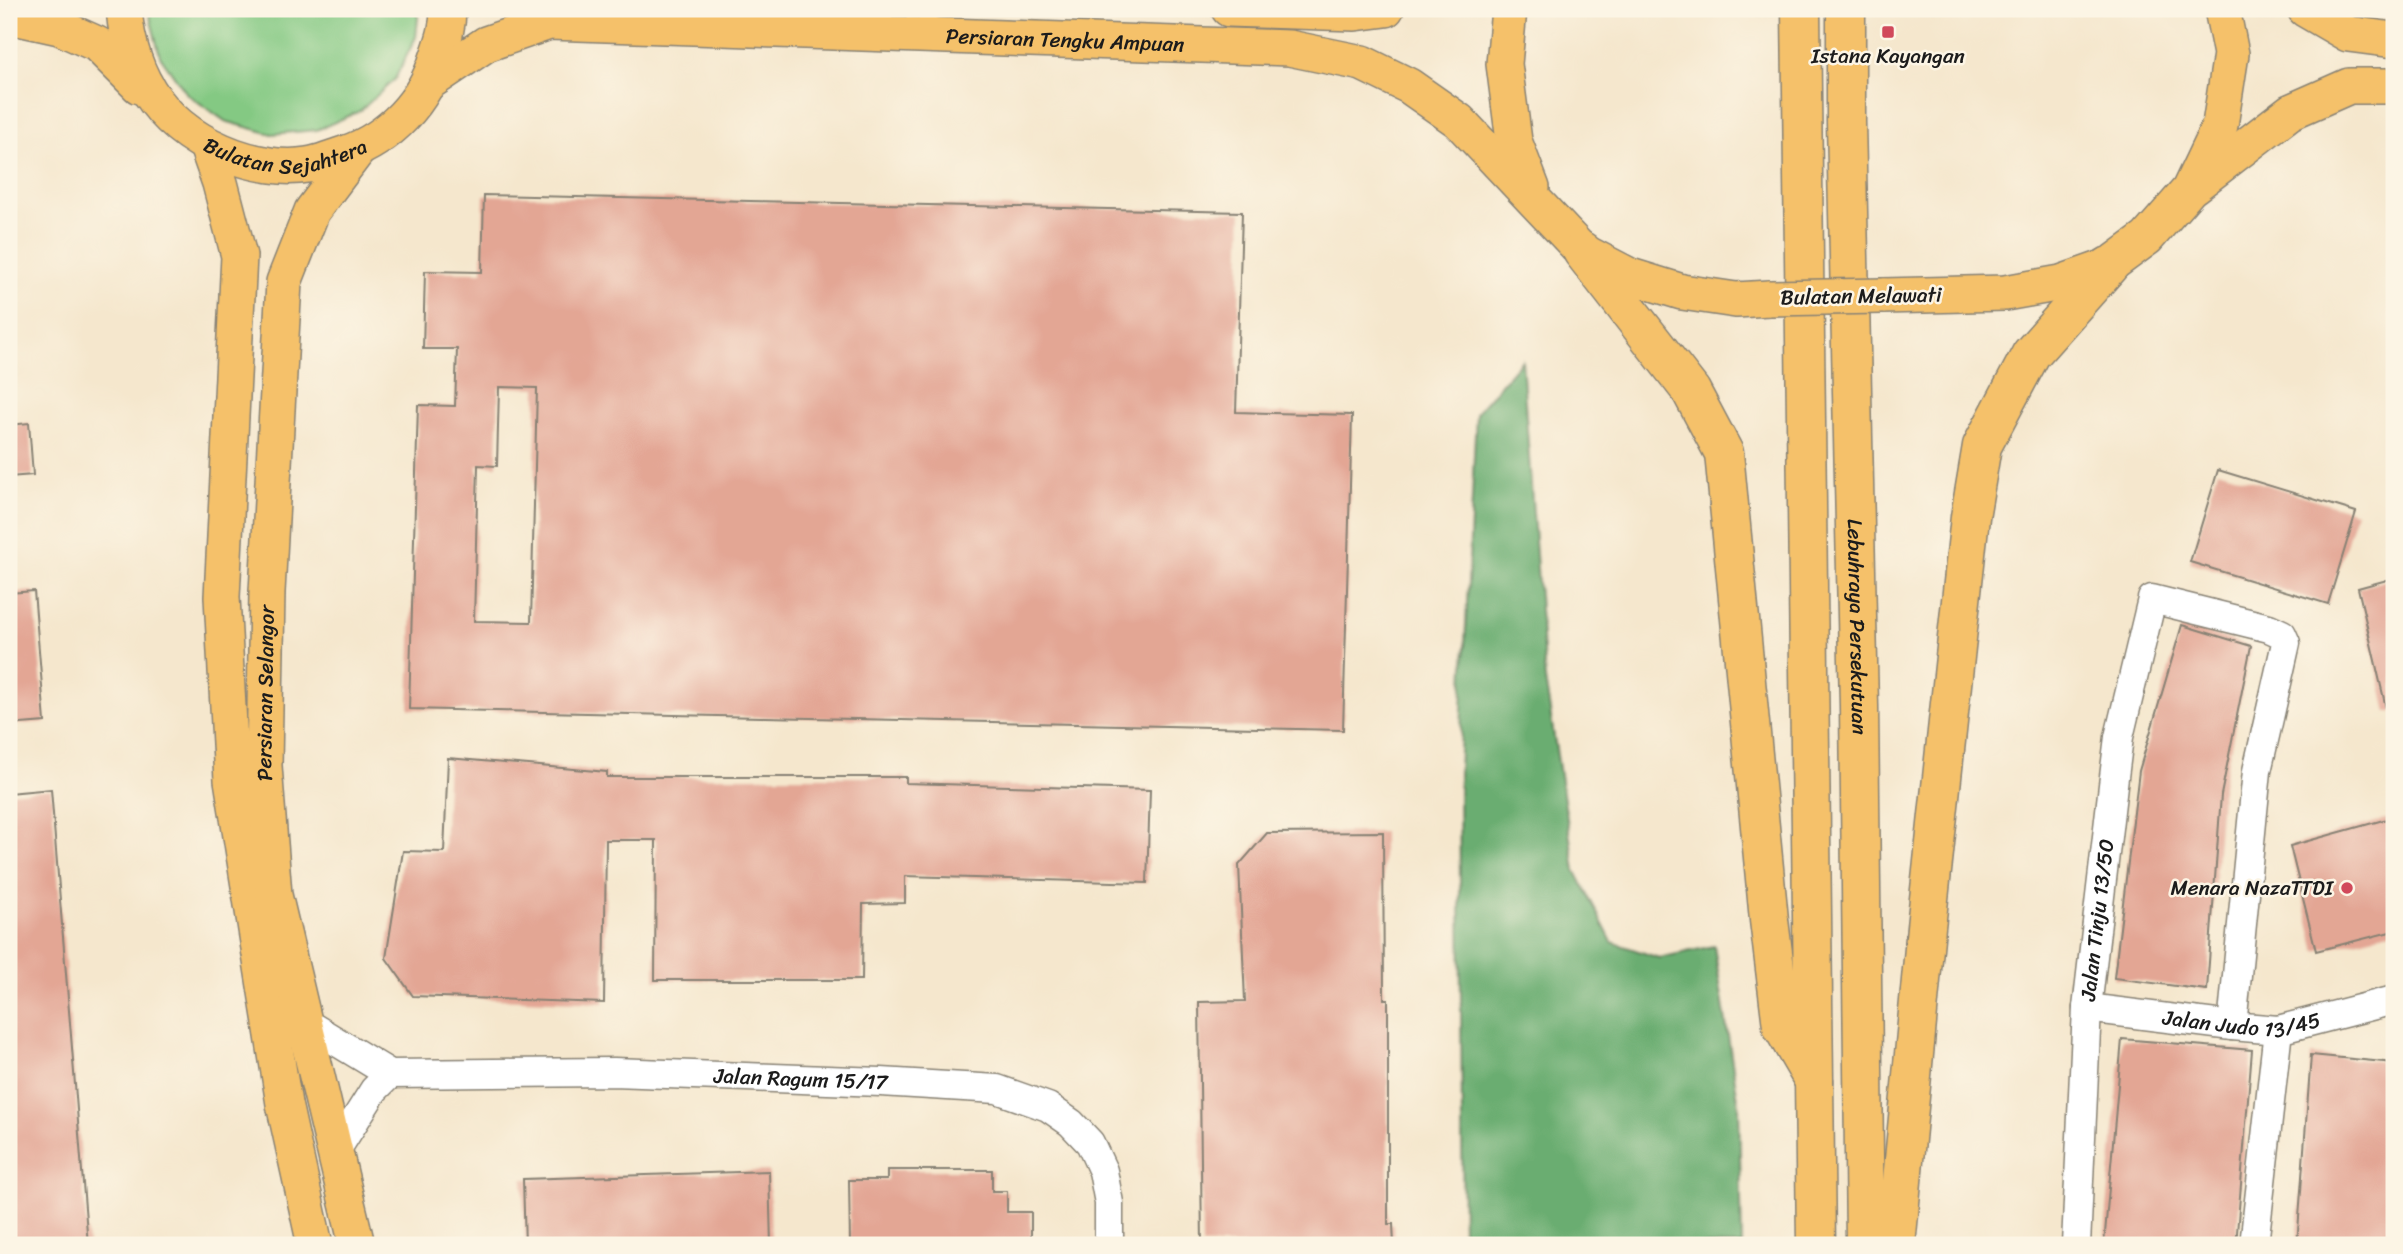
<svg xmlns="http://www.w3.org/2000/svg" width="2403" height="1254" font-family="Sriracha,sans-serif">
	<style>
		.green { fill: #84c983; stroke: #507250; stroke-width: 2 }
		.forest { fill: #6bad71; stroke: #446446; stroke-width: 2 }
		.building { fill: #e3a694; fill-rule: evenodd }
		.lines { fill: none; stroke-linecap: round; stroke-linejoin: round }
		.minor-casing { stroke: #888274; stroke-width: 31 }
		.major-casing { stroke: #888274; stroke-width: 38 }
		.highway-casing { stroke: #888274; stroke-width: 41 }
		.minor { stroke: #fff; stroke-width: 28 }
		.major { stroke: #f5c16b; stroke-width: 35 }
		.highway { stroke: #f5c16b; stroke-width: 38 }
		.major-bridge-casing { stroke: #888274; stroke-width: 38; stroke-linecap: butt }
		.major-bridge { stroke: #f5c16b; stroke-width: 35 }
		.poi-dot { fill: #d1495b; stroke: #fcf5e5; stroke-width: 2.5 }
		.labels { text-anchor: middle; dominant-baseline: central; stroke-width: 5; stroke-linejoin: round; paint-order: stroke }
		.street-label { font-size: 21px; fill: #1c1c1c; stroke: #fcf5e5 }
		.poi-label { font-size: 21px; fill: #1c1c1c; stroke: #fcf5e5 }
	</style>
	<rect width="100%" height="100%" fill="#fcf5e5"/>
	<filter id="ink" filterUnits="userSpaceOnUse"><feTurbulence type="fractalNoise" baseFrequency=".0143" numOctaves="2"/><feDisplacementMap in="SourceGraphic" scale="14" xChannelSelector="R" yChannelSelector="G"/><feConvolveMatrix kernelMatrix="1 2 1 2 8 2 1 2 1" color-interpolation-filters="sRGB"/></filter>
	<filter id="wash" filterUnits="userSpaceOnUse"><feTurbulence type="fractalNoise" baseFrequency=".00686" numOctaves="4" result="noise"/><feDisplacementMap in="SourceGraphic" scale="28" xChannelSelector="R" yChannelSelector="G"/><feGaussianBlur stdDeviation="1.57" result="paint"/><feColorMatrix in="noise" values="0 0 0 0 0 0 0 0 0 0 0 0 0 0 0 0 0 1.4 0 .05"/><feComposite in="paint" operator="in"/></filter>
	<g filter="url(#wash)">
		<rect width="100%" height="100%" fill="#f5e7cd"/>
		<path class="green" d="M 148,9 L 419,9 L 416,37 L 395,79 L 360,111 L 317,130 L 271,134 L 225,121 L 187,94 L 160,56 Z"/>
		<path class="forest" d="M 1522,360 L 1545,679 L 1575,870 L 1612,942 L 1659,958 L 1714,946 L 1739,1106 L 1742,1245 L 1463,1245 L 1459,772 L 1476,413 Z"/>
		<g id="blocks">
			<path class="building" d="M 484,195 L 1242,212 L 1236,412 L 1352,415 L 1343,730 L 409,709 L 418,405 L 455,406 L 457,349 L 423,349 L 425,271 L 482,272 ZM 499,387 L 537,388 L 531,622 L 474,621 L 478,465 L 497,466 Z
				M 29,423 L 33,475 L 9,477 L 9,425 Z
				M 2218,470 L 2356,512 L 2328,604 L 2190,562 Z
				M 2394,578 L 2394,712 L 2387,712 L 2358,588 Z
				M 34,591 L 45,722 L 9,725 L 9,593 Z
				M 2182,625 L 2251,646 L 2221,795 L 2207,990 L 2114,978 L 2139,771 Z
				M 448,758 L 607,772 L 607,777 L 906,777 L 906,783 L 1150,790 L 1147,883 L 905,876 L 905,903 L 863,904 L 862,980 L 655,980 L 656,840 L 606,840 L 604,1003 L 413,996 L 386,958 L 403,851 L 444,852 Z
				M 51,789 L 88,1245 L 9,1245 L 9,793 Z
				M 2394,817 L 2394,931 L 2316,951 L 2290,846 Z
				M 1383,832 L 1384,999 L 1388,999 L 1388,1224 L 1393,1224 L 1394,1245 L 1202,1245 L 1199,1002 L 1245,1001 L 1239,865 L 1267,833 Z
				M 2122,1039 L 2252,1050 L 2236,1245 L 2104,1245 Z
				M 2311,1055 L 2394,1063 L 2394,1245 L 2297,1245 Z
				M 887,1170 L 992,1170 L 992,1191 L 1007,1191 L 1007,1212 L 1031,1212 L 1031,1245 L 850,1245 L 849,1180 L 887,1180 Z
				M 769,1171 L 771,1245 L 525,1245 L 523,1179 Z"/>
		</g>
	</g>
	<g filter="url(#ink)">
		<use href="#blocks" fill-opacity="0" stroke="#888274" stroke-width="2"/>
		<g class="lines">
			<defs>
				<g id="minor">
					<path id="s1" d="M 2087,1008 L 2232,1026 L 2278,1030 L 2394,1000"/>
					<path id="s2" d="M 306,1023 L 390,1074 L 614,1072 L 881,1082 L 997,1089 L 1048,1107 L 1071,1123 L 1090,1143 L 1103,1171 L 1109,1203 L 1109,1245"/>
					<path d="M 335,1152 L 374,1090 L 390,1074"/>
					<path id="s3" d="M 2076,1245 L 2087,1008 L 2113,785 L 2119,737 L 2152,599 L 2269,628 L 2282,634 L 2286,643 L 2257,771 L 2232,1026"/>
					<path d="M 2254,1245 L 2278,1030"/>
				</g>
				<g id="major">
					<path id="s4" d="M 124,9 C 130,82 165,131 234,156 C 256,164 284,169 307,165 C 318,164 328,159 338,156 C 383,143 419,109 435,65 C 442,44 448,31 448,9"/>
					<path d="M 1229,9 L 1355,13 L 1386,9"/>
					<path d="M 1509,9 L 1504,64 L 1514,141 L 1532,188"/>
					<path d="M 2305,9 L 2348,34 L 2394,40"/>
					<path d="M 9,16 L 59,27 L 97,44 L 139,86"/>
					<path id="s5" d="M 428,83 L 486,44 L 549,22 L 1289,48 L 1362,63 L 1409,86 L 1459,121 L 1582,251 L 1630,276 L 1682,292 L 1736,300 L 1769,298"/>
					<path d="M 207,146 L 220,183 L 239,256 L 222,597 L 232,780 L 284,1104 L 315,1245"/>
					<path d="M 2194,186 L 2290,112 L 2349,86 L 2394,86"/>
					<path d="M 1883,296 L 2005,293 L 2061,283 L 2109,266 L 2147,238 L 2189,190 L 2220,125 L 2231,54 L 2222,9"/>
					<path id="s6" d="M 357,1245 L 274,895 L 264,766 L 267,592 L 284,282 L 312,211 L 357,151"/>
				</g>
				<g id="highway">
					<path d="M 1801,9 L 1816,1245"/>
					<path id="s7" d="M 1846,9 L 1846,122 L 1859,706 L 1865,1245"/>
					<path d="M 1582,251 L 1691,391 L 1724,453 L 1769,920 L 1782,1026 L 1814,1081"/>
					<path d="M 1896,1245 L 1926,927 L 1970,517 L 1982,446 L 2031,354 L 2109,266"/>
				</g>
			</defs>
			<use href="#minor" class="minor-casing"/>
			<use href="#major" class="major-casing"/>
			<use href="#highway" class="highway-casing"/>
			<use href="#minor" class="minor"/>
			<use href="#major" class="major"/>
			<use href="#highway" class="highway"/>
			<defs>
				<path id="major-bridge" d="M 1769,298 L 1883,296"/>
			</defs>
			<use href="#major-bridge" class="major-bridge-casing"/>
			<use href="#major-bridge" class="major-bridge"/>
		</g>
	</g>
	<g class="poi-dot">
		<rect x="1881" y="25" width="14" height="14" rx="3.5"/>
		<circle cx="2347" cy="888" r="7"/>
	</g>
	<g class="labels">
		<g class="street-label">
			<text stroke="none"><textPath href="#s5" startOffset="653">Persiaran Tengku Ampuan</textPath></text>
			<text stroke="none"><textPath href="#s4" startOffset="248">Bulatan Sejahtera</textPath></text>
			<text transform="translate(1861 296) rotate(-1)">Bulatan Melawati</text>
			<text stroke="none"><textPath href="#s7" startOffset="618">Lebuhraya Persekutuan</textPath></text>
			<text stroke="none"><textPath href="#s6" startOffset="562">Persiaran Selangor</textPath></text>
			<text stroke="none"><textPath href="#s3" startOffset="326">Jalan Tinju 13/50</textPath></text>
			<text stroke="none"><textPath href="#s1" startOffset="156">Jalan Judo 13/45</textPath></text>
			<text stroke="none"><textPath href="#s2" startOffset="509">Jalan Ragum 15/17</textPath></text>
		</g>
		<g class="poi-label">
			<text x="1888" y="56">Istana Kayangan</text>
			<text x="2333" y="888" text-anchor="end">Menara NazaTTDI</text>
		</g>
	</g>
	<rect width="2403" height="1254" fill="none" stroke="#fcf5e5" stroke-width="35"/>
</svg>
